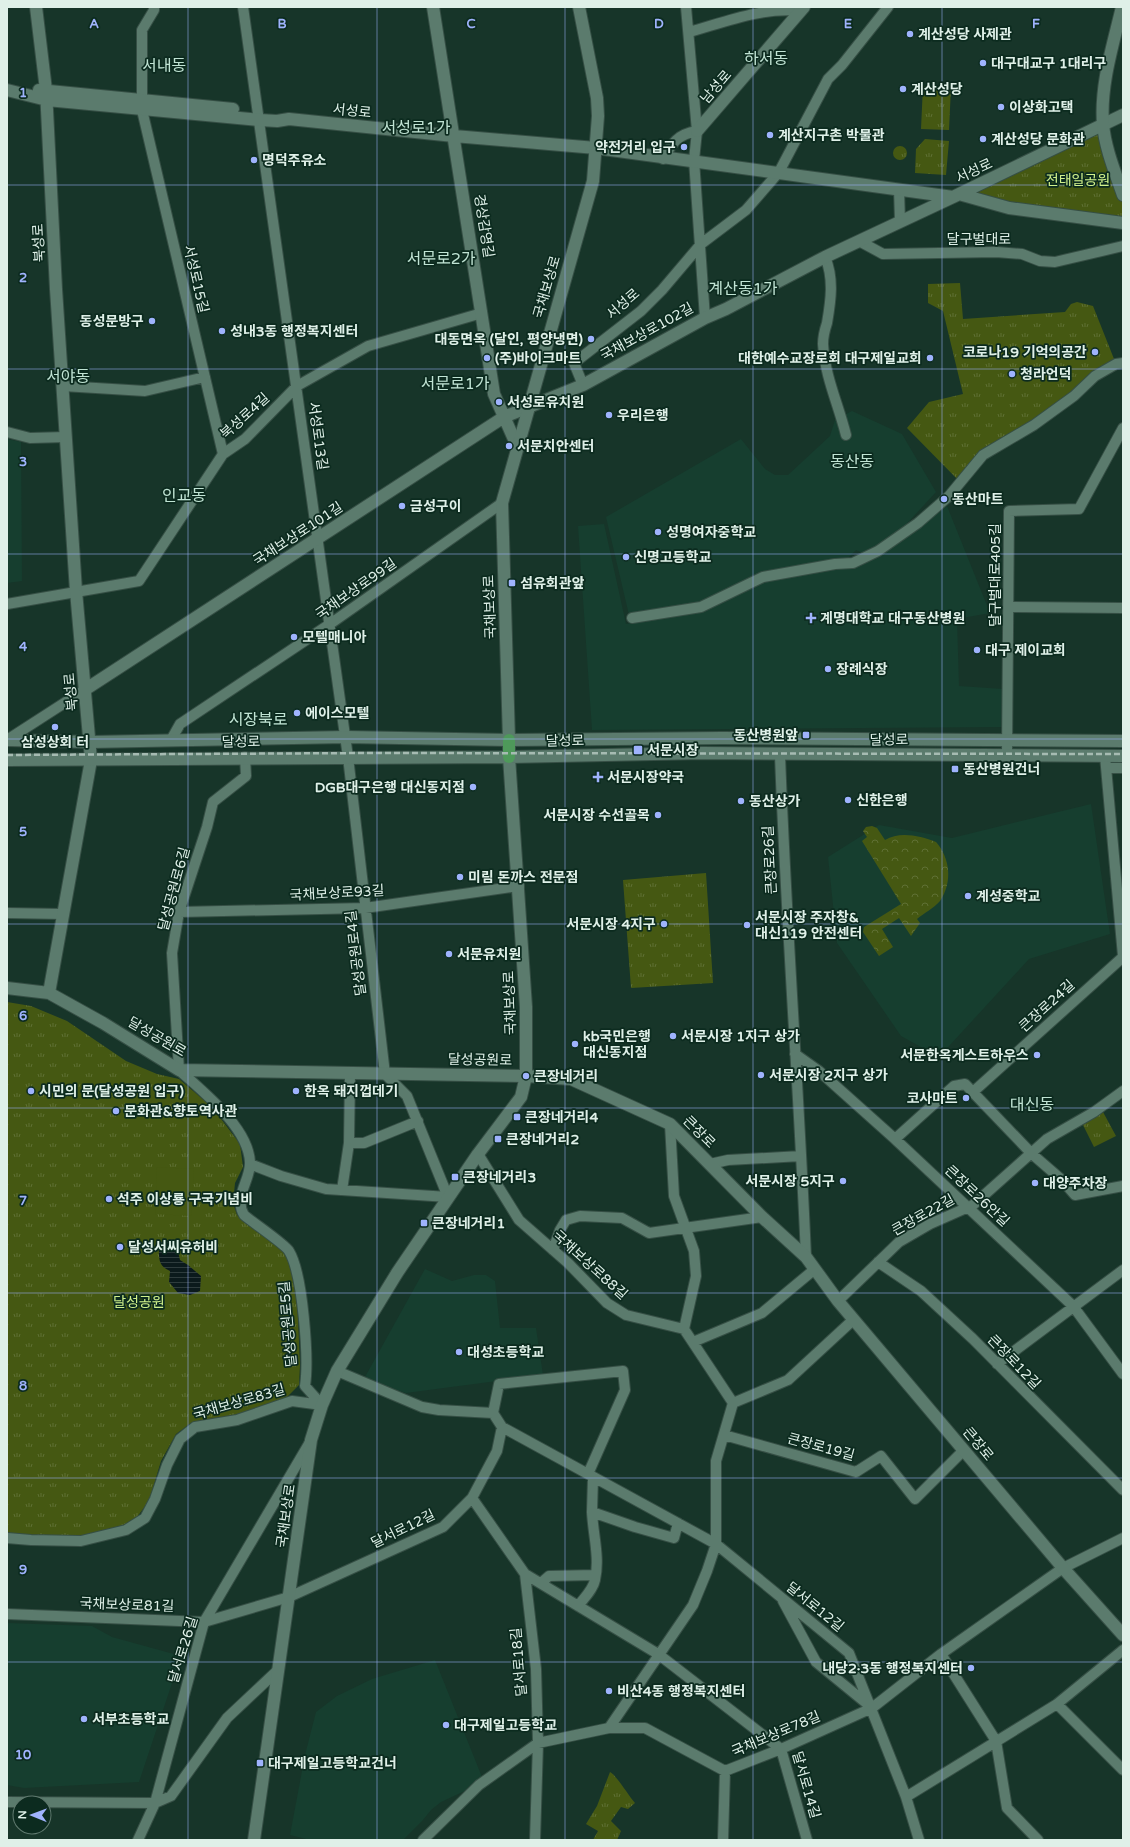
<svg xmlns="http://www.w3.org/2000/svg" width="1130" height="1847" font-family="'Varela Round','Noto Sans KR',sans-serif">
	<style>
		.built { fill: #163e2f }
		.forest { fill: url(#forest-crowns) }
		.park { fill: url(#park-tufts) }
		.pitch { fill: #455812 }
		.water { fill: url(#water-rules) }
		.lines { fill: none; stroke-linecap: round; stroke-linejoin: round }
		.minor-casing { stroke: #364f45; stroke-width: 12 }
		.tertiary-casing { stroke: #364f45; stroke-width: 14 }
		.secondary-casing { stroke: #364f45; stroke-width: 14 }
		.primary-casing { stroke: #364f45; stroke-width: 14 }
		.minor { stroke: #5b7b6d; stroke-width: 10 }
		.tertiary { stroke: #5b7b6d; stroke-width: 12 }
		.secondary { stroke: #5b7b6d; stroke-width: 12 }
		.primary { stroke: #4e995a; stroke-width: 12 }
		.rail { stroke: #a6bbb2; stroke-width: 2.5; stroke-dasharray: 6 3; stroke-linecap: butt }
		.grid { fill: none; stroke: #9fb3fd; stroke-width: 1; stroke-opacity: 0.55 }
		.poi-dot { fill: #9fb3fd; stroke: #0c2b1f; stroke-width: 1.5 }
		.labels { text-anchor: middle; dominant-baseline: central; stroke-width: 3.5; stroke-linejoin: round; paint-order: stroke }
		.poi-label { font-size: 14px; font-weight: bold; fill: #dff0e8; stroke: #0c2b1f; text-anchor: start }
		.street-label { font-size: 14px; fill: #dff0e8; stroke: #0c2b1f }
		.park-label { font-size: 14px; fill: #d1f18b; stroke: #0c2b1f }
		.quarter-label { font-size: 16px; fill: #c1e4d4; stroke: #0c2b1f }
		.grid-label { font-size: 13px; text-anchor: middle; font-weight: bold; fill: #9fb3fd; stroke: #0c2b1f; stroke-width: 3.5; stroke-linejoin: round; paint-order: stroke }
	</style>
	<defs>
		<pattern id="forest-crowns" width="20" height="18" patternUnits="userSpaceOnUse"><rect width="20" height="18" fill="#455812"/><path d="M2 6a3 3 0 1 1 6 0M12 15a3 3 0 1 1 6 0" fill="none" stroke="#5f7034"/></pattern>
		<pattern id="park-tufts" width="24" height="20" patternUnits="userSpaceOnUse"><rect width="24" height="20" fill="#455812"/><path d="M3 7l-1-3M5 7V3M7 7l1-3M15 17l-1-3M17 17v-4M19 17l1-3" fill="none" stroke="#5f7034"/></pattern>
		<pattern id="water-rules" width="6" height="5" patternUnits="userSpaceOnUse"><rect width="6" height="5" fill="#0b1a1c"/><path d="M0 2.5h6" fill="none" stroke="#2e3c3d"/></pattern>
	</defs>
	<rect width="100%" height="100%" fill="#173529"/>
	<path class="built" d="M 852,411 L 902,434 L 936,492 L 900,531 L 867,555 L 856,550 L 846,560 L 765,574 L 700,604 L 629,615 L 606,517 L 741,439 L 765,469 L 775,475 L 788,475 L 830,436 L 835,420 Z
		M 7,439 L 21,442 L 22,581 L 7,583 Z
		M 947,506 L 990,613 L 957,619 L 959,686 L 1003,689 L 1003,727 L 592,730 L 578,526 L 604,524 L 626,624 L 665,616 L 764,580 L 872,559 L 906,538 Z
		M 1091,804 L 1110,934 L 1029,959 L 939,1057 L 901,1036 L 837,943 L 828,857 L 879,825 L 952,838 Z
		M 425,1269 L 452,1281 L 474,1275 L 486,1275 L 495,1281 L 500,1328 L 536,1328 L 543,1375 L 406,1393 L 384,1386 L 365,1377 Z
		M 7,1623 L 92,1626 L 112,1637 L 181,1656 L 139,1782 L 24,1788 L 7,1785 Z
		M 435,1660 L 484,1782 L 441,1802 L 431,1810 L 423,1820 L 403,1840 L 310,1840 L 290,1835 L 305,1755 L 316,1712 L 337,1696 L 372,1679 Z"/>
	<path class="forest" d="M 872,826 L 877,828 L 885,840 C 900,831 920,836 936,842 C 950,858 953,882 940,901 C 934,908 924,913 917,919 L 920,923 L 911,936 L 899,918 L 882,929 L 893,947 L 879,956 L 863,932 L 864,927 L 901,904 L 862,841 L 867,837 L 863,831 L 866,827 Z"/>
	<path class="park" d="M 923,86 L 951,87 L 949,130 L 921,129 Z
		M 1103,126 L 1123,195 L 1123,222 L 959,194 Z
		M 925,139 L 949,141 L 946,175 L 915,173 L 916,149 Z
		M893 153a7 7 0 1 1 14 0a7 7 0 1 1-14 0Z
		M 960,283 L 963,319 L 1065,312 L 1071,304 L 1077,302 L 1093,306 L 1116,364 L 1074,396 L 983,455 L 961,483 L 907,428 L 929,402 L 963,394 L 943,311 L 928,303 L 928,284 Z
		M 706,873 L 713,983 L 631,988 L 623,880 Z
		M 7,1002 L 31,1006 L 67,1021 L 126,1061 L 157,1074 L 179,1079 L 212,1107 L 240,1144 L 243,1167 L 235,1183 L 233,1203 L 237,1215 L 271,1239 L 287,1254 L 297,1296 L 300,1365 L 299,1385 L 285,1399 L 252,1412 L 191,1423 L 176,1434 L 161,1461 L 149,1501 L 137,1517 L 117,1529 L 89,1535 L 43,1538 L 7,1533 Z
		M 1103,1112 L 1116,1136 L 1094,1147 L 1082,1123 Z
		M 610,1772 C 617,1776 628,1795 635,1803 L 628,1809 L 621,1807 L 611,1821 L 621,1831 L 617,1840 L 593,1840 L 598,1831 L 586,1824 L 597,1806 Z"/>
	<path class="pitch" d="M 157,1167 L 194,1169 L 191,1216 L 155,1214 Z"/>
	<path class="water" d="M 165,1239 C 175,1244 178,1249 180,1260 L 188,1265 L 201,1276 L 200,1291 L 190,1295 L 178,1293 L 169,1282 L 170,1271 C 157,1266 159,1256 159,1244 Z"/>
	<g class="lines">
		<defs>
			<path id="minor" d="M 243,7 L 348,757 L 385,1074 L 407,1096 L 448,1197 L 326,1189 L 281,1176 L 250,1164
				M 686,7 L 697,131 L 694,160 L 705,318
				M 689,32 C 725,22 762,7 800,11
				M 142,99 L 142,30 L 154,10 L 154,7
				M 142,110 L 223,454
				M 663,159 C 672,143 678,134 697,131
				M 899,189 L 900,222
				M 859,241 L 883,254 L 996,252 L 1022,254 L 1040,261 L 1055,262 L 1123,246
				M 825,257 C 834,278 831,300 827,323 C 825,329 823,337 823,344 C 825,377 838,403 846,435
				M 583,385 L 574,363 L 641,311 L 662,290 L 701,244 L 746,210 L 779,172 L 828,79 L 842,65 L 888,7
				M 63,386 L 145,391 L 205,377
				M 7,432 L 30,438 L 66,437
				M 7,604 L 139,581 L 223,454 L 245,439 L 297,386 L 368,346 L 482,313
				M 1009,607 L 1123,608
				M 632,618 L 701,607 L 763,577 L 835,564 L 853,563 L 878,551 L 918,523 L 949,496 L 983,455 L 1034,425 L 1074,396 L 1095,376 L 1116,364 L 1123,363
				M 7,740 L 86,689
				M 171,740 L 180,724 L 330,624 L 502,503
				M 1007,754 L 1009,511 L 1079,509 L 1123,428
				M 780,755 C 786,922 799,1090 806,1257
				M 1105,756 L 1123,956
				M 245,757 L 246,776 L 213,802 L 207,827 L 179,912 L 172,953 L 179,1070 C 203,1092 248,1127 250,1162 C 251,1180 233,1197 244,1215 C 252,1222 285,1244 289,1251 C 303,1274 309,1359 305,1386 L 322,1405
				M 1106,768 L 1123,768
				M 179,912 L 365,908 L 519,886
				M 7,913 L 63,914
				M 795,1054 L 819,1071 L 895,1139 L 1073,1306 L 1123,1374
				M 973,1092 L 1123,957
				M 670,1124 L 674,1196 L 694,1251 L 696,1276 L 684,1329
				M 895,1139 L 954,1086 L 965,1084 L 1032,1154 L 1062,1180 L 1075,1195 L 1123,1186
				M 349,1143 L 364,1143 L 418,1121
				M 478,1154 L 519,1220 L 568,1263 L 607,1303 L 626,1315 L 684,1329 L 733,1403 L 716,1461 L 716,1544 L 707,1571 L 693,1605 L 609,1728
				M 710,1164 L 728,1160 L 801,1156
				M 342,1190 L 349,1143 L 350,1073
				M 553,1250 L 560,1230 L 566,1220 L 580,1216 L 622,1218 L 649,1233 L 762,1217
				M 878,1262 L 921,1291 L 973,1339 L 1123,1490
				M 838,1301 L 899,1242 L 930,1224 L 973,1205 L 1047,1139 L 1094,1112 L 1123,1091
				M 693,1342 L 762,1313 L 815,1269
				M 997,1364 L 1123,1270
				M 337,1371 L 422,1407 L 439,1410 L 493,1413
				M 733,1403 L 788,1380 L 853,1320
				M 724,1435 L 856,1472 L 881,1456 L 915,1499 L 964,1450
				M 588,1474 L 625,1390 L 623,1371 L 499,1384 L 493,1413 L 502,1427 L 716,1544 L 849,1653 L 906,1797 L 919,1840
				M 593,1477 L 592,1512 L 635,1527 L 674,1538 L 678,1523
				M 472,1498 L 525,1574 L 536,1669 L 538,1743 L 535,1840
				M 7,1538 L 31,1540 L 81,1541 L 126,1530 L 145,1518 L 155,1499 L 167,1465 L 180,1439 L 195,1427 L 237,1420 L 292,1401 L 322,1405
				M 525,1574 L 658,1654 L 781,1749 L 807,1840
				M 541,1583 L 549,1576 L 595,1575
				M 783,1601 L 816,1662 L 871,1707
				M 578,1606 C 584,1598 593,1590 595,1580 C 600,1558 593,1534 592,1512
				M 7,1614 L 204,1622 L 289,1597 L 443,1527 L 472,1498 L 497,1451 L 502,1427
				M 941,1654 L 996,1741 L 1007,1808 L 1038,1840
				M 1057,1704 L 1123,1770
				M 906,1797 L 1057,1704 L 1123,1650
				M 7,1802 L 155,1803 L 171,1796 L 227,1718 L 278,1670
				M 138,1840 L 155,1803 L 204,1622 L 310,1442
				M 423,1840 L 479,1785 L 538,1743 L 609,1728 L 645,1728 L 725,1771 L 781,1749 L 872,1708 L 941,1654 L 1063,1568 L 1123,1538
				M 723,1840 L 725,1771"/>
			<path id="tertiary" d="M 36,7 L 46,90 L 56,289 L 76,591 L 91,760 L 49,993
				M 433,7 L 494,394 L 517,446
				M 7,90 L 47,100 L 260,120 L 277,121 L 289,119 L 454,136 L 596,148 L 953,197 L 1123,115
				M 39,90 L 233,109
				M 697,131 L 804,7
				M 959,194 L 1009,208 L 1123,223
				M 86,689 L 504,417 L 583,385 L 705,318 L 726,309 L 825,257 L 953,197
				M 7,988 L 49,993 L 103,1023 L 179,1070 L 526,1076 L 571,1079 L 670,1124 L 762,1217 L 806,1257 L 838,1301 L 1063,1568 L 1123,1635"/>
			<path id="secondary" d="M 1122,7 C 1113,45 1100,85 1103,124 C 1105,148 1115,172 1123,195
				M 7,740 L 90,742 L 346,737 L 509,740 L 722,738 L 1123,741
				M 509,740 L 502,503 L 593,181 L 598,116 L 597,98 L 579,7
				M 7,760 L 509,757 L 703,753 L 1123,756
				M 254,1840 L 311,1440 L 322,1405 L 337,1371 L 397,1273 L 478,1154 L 521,1097 L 526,1076 L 526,1007 L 509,757"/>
			<path id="primary" d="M 509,740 L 509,757"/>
		</defs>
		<use href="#minor" class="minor-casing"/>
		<use href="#tertiary" class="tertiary-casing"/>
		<use href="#secondary" class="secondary-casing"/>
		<use href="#primary" class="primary-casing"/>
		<use href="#minor" class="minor"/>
		<use href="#tertiary" class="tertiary"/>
		<use href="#secondary" class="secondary"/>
		<use href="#primary" class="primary"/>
		<path class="rail" d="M 7,755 L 370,753 L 1123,754"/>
	</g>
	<path class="grid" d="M 188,7 L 188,1840M 377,7 L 377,1840M 565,7 L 565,1840M 753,7 L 753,1840M 942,7 L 942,1840M 7,185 L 1123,185M 7,369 L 1123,369M 7,554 L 1123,554M 7,739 L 1123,739M 7,924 L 1123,924M 7,1108 L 1123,1108M 7,1293 L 1123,1293M 7,1478 L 1123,1478M 7,1662 L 1123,1662"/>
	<g class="poi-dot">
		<circle cx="910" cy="34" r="4"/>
		<circle cx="983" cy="63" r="4"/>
		<circle cx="903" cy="89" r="4"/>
		<circle cx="1001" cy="107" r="4"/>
		<circle cx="770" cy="135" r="4"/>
		<circle cx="983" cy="139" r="4"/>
		<circle cx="684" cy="147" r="4"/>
		<circle cx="254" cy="160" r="4"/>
		<circle cx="152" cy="321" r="4"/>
		<circle cx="222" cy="331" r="4"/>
		<circle cx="591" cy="339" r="4"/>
		<circle cx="1095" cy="352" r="4"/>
		<circle cx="487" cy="358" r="4"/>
		<circle cx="930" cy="358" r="4"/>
		<circle cx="1012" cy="374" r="4"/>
		<circle cx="499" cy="402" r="4"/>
		<circle cx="609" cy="415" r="4"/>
		<circle cx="509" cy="446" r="4"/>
		<circle cx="944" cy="499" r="4"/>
		<circle cx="402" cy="506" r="4"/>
		<circle cx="658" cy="532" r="4"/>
		<circle cx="626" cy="557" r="4"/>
		<rect x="508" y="579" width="8" height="8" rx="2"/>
		<path d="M809 612h4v4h4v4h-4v4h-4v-4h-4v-4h4z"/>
		<circle cx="294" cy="637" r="4"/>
		<circle cx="977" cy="650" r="4"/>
		<circle cx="828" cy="669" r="4"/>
		<circle cx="297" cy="713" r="4"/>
		<circle cx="55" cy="727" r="4"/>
		<rect x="802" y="731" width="8" height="8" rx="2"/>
		<rect x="633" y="745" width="10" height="10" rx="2"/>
		<rect x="951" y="765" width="8" height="8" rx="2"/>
		<path d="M596 771h4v4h4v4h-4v4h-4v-4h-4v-4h4z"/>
		<circle cx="473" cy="787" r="4"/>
		<circle cx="848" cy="800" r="4"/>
		<circle cx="741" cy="801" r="4"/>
		<circle cx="658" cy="815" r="4"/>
		<circle cx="460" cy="877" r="4"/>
		<circle cx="968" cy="896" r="4"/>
		<circle cx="664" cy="924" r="4"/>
		<circle cx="747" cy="925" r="4"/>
		<circle cx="449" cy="954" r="4"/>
		<circle cx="673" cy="1036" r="4"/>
		<circle cx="575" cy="1044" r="4"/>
		<circle cx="1037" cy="1055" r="4"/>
		<circle cx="761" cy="1075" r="4"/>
		<circle cx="526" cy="1076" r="4"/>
		<circle cx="31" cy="1091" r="4"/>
		<circle cx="296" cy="1091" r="4"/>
		<circle cx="966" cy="1098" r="4"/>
		<circle cx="116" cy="1111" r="4"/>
		<rect x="513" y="1113" width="8" height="8" rx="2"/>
		<rect x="494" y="1135" width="8" height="8" rx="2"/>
		<rect x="451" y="1173" width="8" height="8" rx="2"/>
		<circle cx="843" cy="1181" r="4"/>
		<circle cx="1035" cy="1183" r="4"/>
		<circle cx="109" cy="1199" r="4"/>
		<rect x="420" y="1219" width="8" height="8" rx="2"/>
		<circle cx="120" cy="1247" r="4"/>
		<circle cx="459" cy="1352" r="4"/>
		<circle cx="971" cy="1668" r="4"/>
		<circle cx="609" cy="1691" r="4"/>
		<circle cx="84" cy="1719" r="4"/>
		<circle cx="446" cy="1725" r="4"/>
		<rect x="256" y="1759" width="8" height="8" rx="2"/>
	</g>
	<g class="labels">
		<g class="poi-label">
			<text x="918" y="34">계산성당 사제관</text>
			<text x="991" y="63">대구대교구 1대리구</text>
			<text x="911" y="89">계산성당</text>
			<text x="1009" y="107">이상화고택</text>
			<text x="778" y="135">계산지구촌 박물관</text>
			<text x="991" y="139">계산성당 문화관</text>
			<text x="676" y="147" text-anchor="end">약전거리 입구</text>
			<text x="262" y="160">명덕주유소</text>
			<text x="144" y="321" text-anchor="end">동성문방구</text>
			<text x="230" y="331">성내3동 행정복지센터</text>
			<text x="583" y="339" text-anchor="end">대동면옥 (달인, 평양냉면)</text>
			<text x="1087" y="352" text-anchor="end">코로나19 기억의공간</text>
			<text x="495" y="358">(주)바이크마트</text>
			<text x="922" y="358" text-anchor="end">대한예수교장로회 대구제일교회</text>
			<text x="1020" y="374">청라언덕</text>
			<text x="507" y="402">서성로유치원</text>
			<text x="617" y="415">우리은행</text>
			<text x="517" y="446">서문치안센터</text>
			<text x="952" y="499">동산마트</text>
			<text x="410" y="506">금성구이</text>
			<text x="666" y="532">성명여자중학교</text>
			<text x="634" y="557">신명고등학교</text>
			<text x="520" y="583">섬유회관앞</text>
			<text x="820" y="618">계명대학교 대구동산병원</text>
			<text x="302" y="637">모텔매니아</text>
			<text x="985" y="650">대구 제이교회</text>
			<text x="836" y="669">장례식장</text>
			<text x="305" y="713">에이스모텔</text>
			<text x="798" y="735" text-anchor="end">동산병원앞</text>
			<text x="55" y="742" text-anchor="middle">삼성상회 터</text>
			<text x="647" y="750">서문시장</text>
			<text x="963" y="769">동산병원건너</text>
			<text x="607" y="777">서문시장약국</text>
			<text x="465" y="787" text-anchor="end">DGB대구은행 대신동지점</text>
			<text x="856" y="800">신한은행</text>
			<text x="749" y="801">동산상가</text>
			<text x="650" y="815" text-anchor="end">서문시장 수선골목</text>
			<text x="468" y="877">미림 돈까스 전문점</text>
			<text x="976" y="896">계성중학교</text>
			<text x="755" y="917">서문시장 주자창&amp;<tspan x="755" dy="16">대신119 안전센터</tspan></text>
			<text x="656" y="924" text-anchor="end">서문시장 4지구</text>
			<text x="457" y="954">서문유치원</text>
			<text x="583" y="1036">kb국민은행<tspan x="583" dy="16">대신동지점</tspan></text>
			<text x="681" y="1036">서문시장 1지구 상가</text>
			<text x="1029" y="1055" text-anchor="end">서문한옥게스트하우스</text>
			<text x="769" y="1075">서문시장 2지구 상가</text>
			<text x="534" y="1076">큰장네거리</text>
			<text x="39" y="1091">시민의 문(달성공원 입구)</text>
			<text x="304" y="1091">한옥 돼지껍데기</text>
			<text x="958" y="1098" text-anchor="end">코사마트</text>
			<text x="124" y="1111">문화관&amp;향토역사관</text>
			<text x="525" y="1117">큰장네거리4</text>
			<text x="506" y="1139">큰장네거리2</text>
			<text x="463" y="1177">큰장네거리3</text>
			<text x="835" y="1181" text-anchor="end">서문시장 5지구</text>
			<text x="1043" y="1183">대양주차장</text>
			<text x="117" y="1199">석주 이상룡 구국기념비</text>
			<text x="432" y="1223">큰장네거리1</text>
			<text x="128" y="1247">달성서씨유허비</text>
			<text x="467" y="1352">대성초등학교</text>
			<text x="963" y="1668" text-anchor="end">내당2·3동 행정복지센터</text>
			<text x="617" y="1691">비산4동 행정복지센터</text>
			<text x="92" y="1719">서부초등학교</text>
			<text x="454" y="1725">대구제일고등학교</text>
			<text x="268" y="1763">대구제일고등학교건너</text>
		</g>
		<g class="street-label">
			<text transform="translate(716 87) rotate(-49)">남성로</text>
			<text transform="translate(352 111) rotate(6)">서성로</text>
			<text transform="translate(974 171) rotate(-25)">서성로</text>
			<text transform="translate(484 226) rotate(81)">경상감영길</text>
			<text x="979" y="239">달구벌대로</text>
			<text transform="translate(39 243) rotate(-93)">북성로</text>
			<text transform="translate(196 279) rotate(77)">서성로15길</text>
			<text transform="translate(547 287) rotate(-74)">국채보상로</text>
			<text transform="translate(623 304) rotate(-41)">서성로</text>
			<text transform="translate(647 332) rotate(-29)">국채보상로102길</text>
			<text transform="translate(245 416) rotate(-42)">북성로4길</text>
			<text transform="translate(318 436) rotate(82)">서성로13길</text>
			<text transform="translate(298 534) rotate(-33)">국채보상로101길</text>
			<text transform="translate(995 575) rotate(-90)">달구벌대로405길</text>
			<text transform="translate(356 589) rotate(-35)">국채보상로99길</text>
			<text transform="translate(490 607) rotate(-92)">국채보상로</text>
			<text transform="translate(71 692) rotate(-95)">북성로</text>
			<text transform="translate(889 740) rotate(-1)">달성로</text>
			<text transform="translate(565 741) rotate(-1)">달성로</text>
			<text transform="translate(241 742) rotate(-1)">달성로</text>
			<text transform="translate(770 860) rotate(-93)">큰장로26길</text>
			<text transform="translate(174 889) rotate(-75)">달성공원로6길</text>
			<text transform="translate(337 893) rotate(-3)">국채보상로93길</text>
			<text transform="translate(356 953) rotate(-97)">달성공원로4길</text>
			<text transform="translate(510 1003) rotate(-92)">국채보상로</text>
			<text transform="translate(1047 1006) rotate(-42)">큰장로24길</text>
			<text transform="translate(157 1037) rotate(30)">달성공원로</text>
			<text transform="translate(480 1060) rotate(1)">달성공원로</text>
			<text transform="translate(699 1132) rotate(45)">큰장로</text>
			<text transform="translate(977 1196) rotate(43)">큰장로26안길</text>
			<text transform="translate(923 1215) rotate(-29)">큰장로22길</text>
			<text transform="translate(590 1265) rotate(42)">국채보상로88길</text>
			<text transform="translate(288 1324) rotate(-95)">달성공원로5길</text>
			<text transform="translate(1014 1362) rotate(46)">큰장로12길</text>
			<text transform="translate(239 1402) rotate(-16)">국채보상로83길</text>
			<text transform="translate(978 1444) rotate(50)">큰장로</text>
			<text transform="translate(821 1447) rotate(15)">큰장로19길</text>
			<text transform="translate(286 1516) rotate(-82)">국채보상로</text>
			<text transform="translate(403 1529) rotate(-26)">달서로12길</text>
			<text transform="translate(127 1605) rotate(2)">국채보상로81길</text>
			<text transform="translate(815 1607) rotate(39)">달서로12길</text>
			<text transform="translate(183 1650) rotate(-73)">달서로26길</text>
			<text transform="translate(519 1662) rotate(-95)">달서로18길</text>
			<text transform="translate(776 1734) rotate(-23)">국채보상로78길</text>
			<text transform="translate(806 1785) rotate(74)">달서로14길</text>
		</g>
		<g class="park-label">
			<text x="1078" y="180">전태일공원</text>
			<text x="139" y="1302">달성공원</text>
		</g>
		<g class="quarter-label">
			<text x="766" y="59">하서동</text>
			<text x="164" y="66">서내동</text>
			<text x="416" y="128">서성로1가</text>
			<text x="441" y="259">서문로2가</text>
			<text x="743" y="289">계산동1가</text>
			<text x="68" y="377">서야동</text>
			<text x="455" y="384">서문로1가</text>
			<text x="852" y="462">동산동</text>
			<text x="184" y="496">인교동</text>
			<text x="258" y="720">시장북로</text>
			<text x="1032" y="1105">대신동</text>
		</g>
	</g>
	<g class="grid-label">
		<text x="94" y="28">A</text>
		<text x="282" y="28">B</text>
		<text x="471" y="28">C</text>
		<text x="659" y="28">D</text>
		<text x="848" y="28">E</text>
		<text x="1036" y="28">F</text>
		<text x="23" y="97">1</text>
		<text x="23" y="282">2</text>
		<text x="23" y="466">3</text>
		<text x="23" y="651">4</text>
		<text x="23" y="836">5</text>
		<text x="23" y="1020">6</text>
		<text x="23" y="1205">7</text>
		<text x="23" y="1390">8</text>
		<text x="23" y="1574">9</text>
		<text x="23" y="1759">10</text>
	</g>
	<rect width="1130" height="1847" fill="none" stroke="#dff0e8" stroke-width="16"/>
	<g transform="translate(32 1815) rotate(271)"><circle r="19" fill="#0c2b1f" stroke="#607a6f"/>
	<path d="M0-3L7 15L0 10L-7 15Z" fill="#9fb3fd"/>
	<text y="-6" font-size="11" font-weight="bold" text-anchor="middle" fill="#dff0e8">N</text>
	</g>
</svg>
